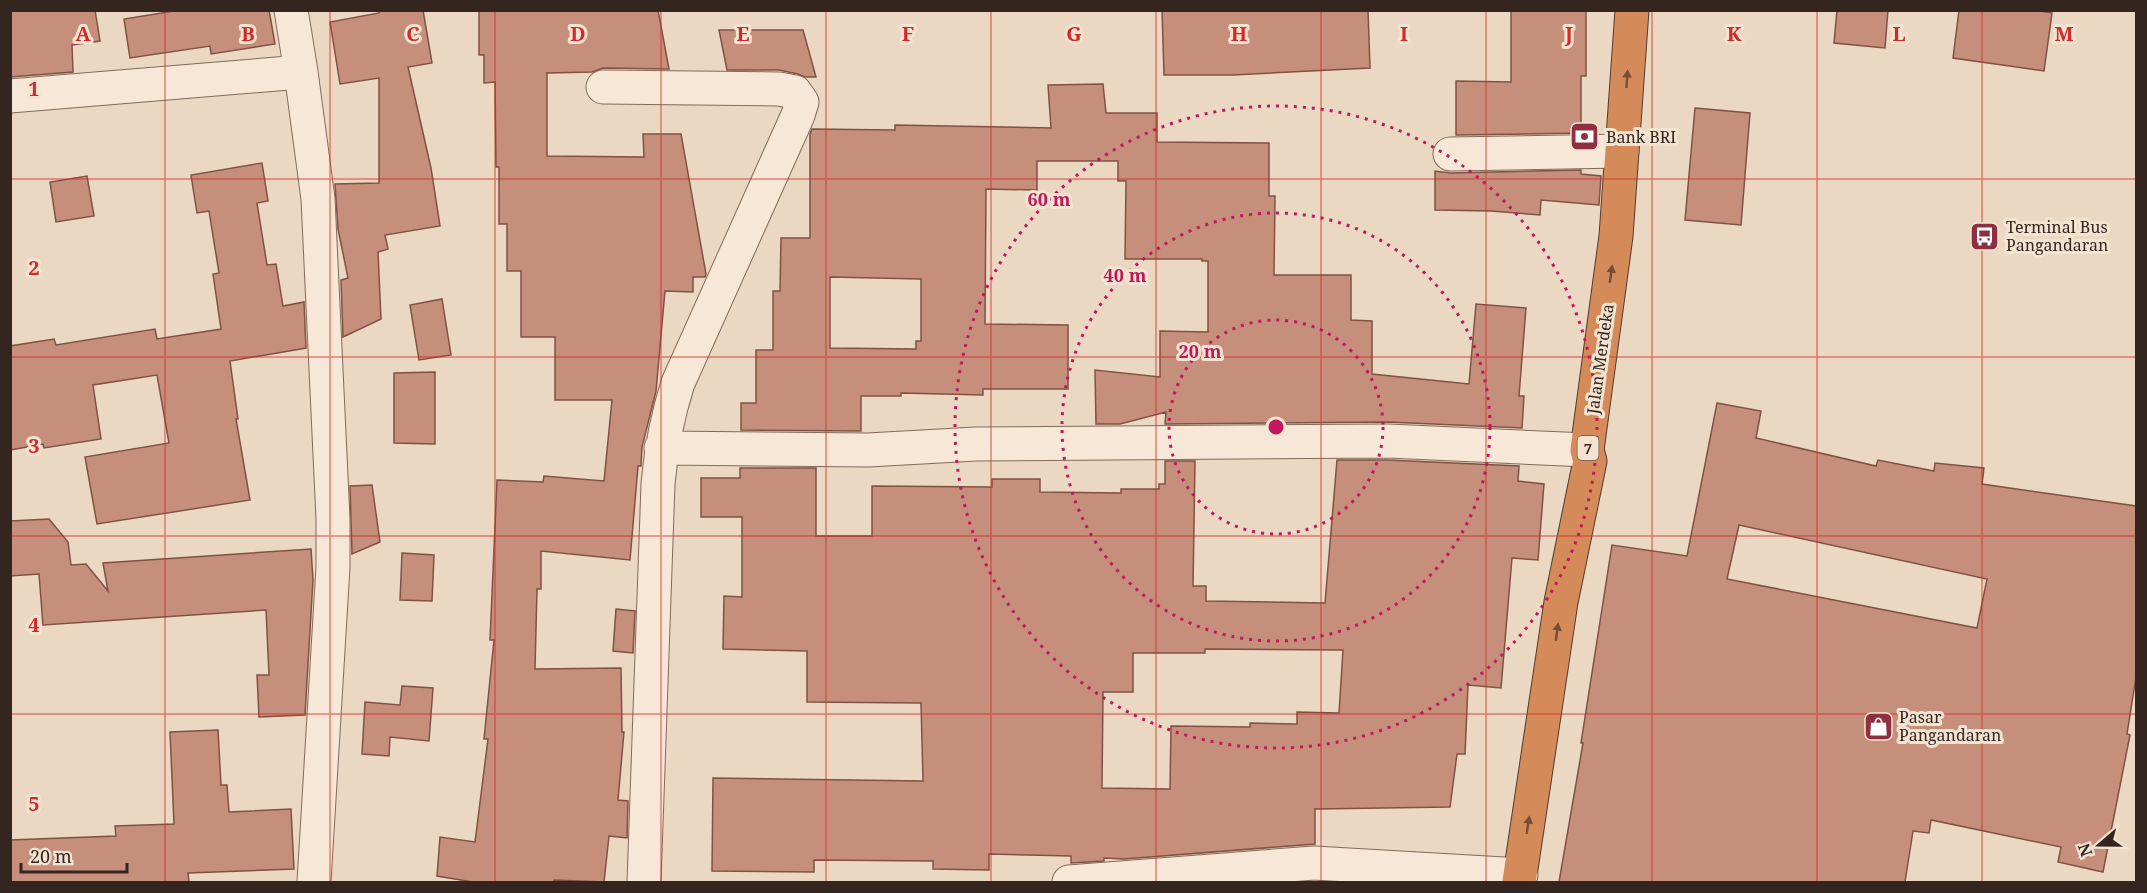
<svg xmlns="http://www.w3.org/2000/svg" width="2147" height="893" font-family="'Noto Serif',serif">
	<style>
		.building { fill: #c68f7c; stroke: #815243; stroke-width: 1.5; fill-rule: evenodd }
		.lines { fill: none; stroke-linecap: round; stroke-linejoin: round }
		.street-casing { stroke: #836a5b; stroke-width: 35 }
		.highway-casing { stroke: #513a2f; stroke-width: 35 }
		.street { stroke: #f6e7d6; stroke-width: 33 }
		.highway { stroke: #d48b59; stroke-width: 33 }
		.oneway { fill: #744e36 }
		.grid { fill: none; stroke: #d62828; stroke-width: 1.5; stroke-opacity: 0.55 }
		.ring { fill: none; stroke: #c2185b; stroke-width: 3; stroke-dasharray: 3 6 }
		.labels { text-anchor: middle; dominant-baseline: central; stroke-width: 6; stroke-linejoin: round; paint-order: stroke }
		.shield { fill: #f3e4d2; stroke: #6d5e54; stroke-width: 1.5 }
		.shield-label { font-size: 15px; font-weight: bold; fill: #34251e }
		.poi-label { font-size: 16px; fill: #34251e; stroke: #f3e4d2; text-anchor: start }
		.street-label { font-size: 16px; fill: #34251e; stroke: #f3e4d2 }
		.grid-label { font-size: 20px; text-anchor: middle; font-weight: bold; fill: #d62828; stroke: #f3e4d2; stroke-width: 6; stroke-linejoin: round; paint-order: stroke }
		.centre { fill: #c2185b; stroke: #f3e4d2; stroke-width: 3 }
		.ring-label { font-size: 18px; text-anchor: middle; font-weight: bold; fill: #c2185b; stroke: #f3e4d2; stroke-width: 6; stroke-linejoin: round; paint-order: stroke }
	</style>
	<rect width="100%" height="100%" fill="#ead8c3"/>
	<path class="building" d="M 10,10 L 95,10 L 100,41 L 72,45 L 73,72 L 10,77 Z
		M 180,10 L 269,10 L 275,44 L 211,54 L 210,46 L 130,58 L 124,19 Z
		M 379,10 L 423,10 L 432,63 L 408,67 L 431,168 L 440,226 L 385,235 L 388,249 L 378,252 L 381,319 L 343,337 L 341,280 L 348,278 L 338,229 L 335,184 L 379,183 L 379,78 L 340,84 L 330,22 L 379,13 Z
		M 479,10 L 658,10 L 669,69 L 603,68 L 592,72 L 547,73 L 547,156 L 644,157 L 643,134 L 681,134 L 706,274 L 705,277 L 693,277 L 693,292 L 665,291 L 656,391 L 642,447 L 641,466 L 638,466 L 630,560 L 541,551 L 541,589 L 537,589 L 535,669 L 621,668 L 622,732 L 624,732 L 618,800 L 628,801 L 627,838 L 609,836 L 604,882 L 554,880 L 553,882 L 473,882 L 437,876 L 440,837 L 475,842 L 488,739 L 484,739 L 494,640 L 490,640 L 497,480 L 543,482 L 544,476 L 604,481 L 612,400 L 555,400 L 555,337 L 521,337 L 521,271 L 507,271 L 507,224 L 499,224 L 499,167 L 496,167 L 495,82 L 484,83 L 484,55 L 479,55 Z
		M 1162,10 L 1368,10 L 1370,68 L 1233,75 L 1164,75 Z
		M 1511,10 L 1586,10 L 1586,76 L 1581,76 L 1581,133 L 1456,135 L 1456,81 L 1511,82 Z
		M 1837,10 L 1888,10 L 1885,48 L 1834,43 Z
		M 1959,10 L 2034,10 L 2052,13 L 2044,71 L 1953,58 Z
		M 719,30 L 803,30 L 816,77 L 805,77 L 798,74 L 779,70 L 727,70 Z
		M 1103,84 L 1106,113 L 1157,113 L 1157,142 L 1269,143 L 1269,196 L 1275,196 L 1274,275 L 1351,275 L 1351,320 L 1372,321 L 1372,374 L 1469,384 L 1476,304 L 1526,308 L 1519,396 L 1524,396 L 1522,428 L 1388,422 L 1165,424 L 1166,412 L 1120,424 L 1096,424 L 1095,370 L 1160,377 L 1160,331 L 1208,332 L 1208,261 L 1202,261 L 1202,259 L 1125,259 L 1126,181 L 1118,181 L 1118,161 L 1037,161 L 1037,190 L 986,189 L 985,324 L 1068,325 L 1068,389 L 983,389 L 983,395 L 901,393 L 901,396 L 861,396 L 861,431 L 741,430 L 741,403 L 756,403 L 756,350 L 773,350 L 773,291 L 780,291 L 781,238 L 810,238 L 810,134 L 812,129 L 895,130 L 895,125 L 1051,128 L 1048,85 ZM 830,277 L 921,279 L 921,341 L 916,341 L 916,349 L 830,348 Z
		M 1695,108 L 1750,113 L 1741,225 L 1685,220 Z
		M 262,163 L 268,201 L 257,203 L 267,265 L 276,264 L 283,306 L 304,302 L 306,348 L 230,361 L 238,419 L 236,419 L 250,500 L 97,524 L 85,457 L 169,443 L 157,375 L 93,385 L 101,439 L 44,448 L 43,444 L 10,450 L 10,346 L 54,339 L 56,345 L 155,329 L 157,339 L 221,329 L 213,274 L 219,273 L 209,211 L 197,213 L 191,175 Z
		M 1581,170 L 1581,174 L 1601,176 L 1599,205 L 1541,200 L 1540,215 L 1491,211 L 1435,210 L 1435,171 L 1450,173 Z
		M 87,176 L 94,216 L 56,222 L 50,182 Z
		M 442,299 L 451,355 L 419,360 L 410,305 Z
		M 435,372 L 435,444 L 394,443 L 394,373 Z
		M 1717,403 L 1761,411 L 1756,438 L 1876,466 L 1878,460 L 1934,471 L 1935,463 L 1984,468 L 1982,484 L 2136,506 L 2136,677 L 2127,734 L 2130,735 L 2103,872 L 2058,862 L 2061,847 L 1931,820 L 1929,833 L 1913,831 L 1905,882 L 1559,882 L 1583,743 L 1581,743 L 1612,545 L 1687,556 ZM 1739,525 L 1987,579 L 1977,628 L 1727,579 Z
		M 1337,460 L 1388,460 L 1519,466 L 1518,481 L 1544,484 L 1538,560 L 1512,558 L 1501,688 L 1468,685 L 1465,754 L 1457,754 L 1450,807 L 1315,809 L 1315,844 L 1124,859 L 1104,858 L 1104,861 L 1071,863 L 1071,856 L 989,854 L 989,870 L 933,869 L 933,861 L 814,860 L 814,872 L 712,871 L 713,778 L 923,781 L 921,703 L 807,702 L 807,651 L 723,649 L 724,596 L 742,597 L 742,517 L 701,517 L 701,478 L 740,478 L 740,468 L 816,468 L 816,536 L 872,536 L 872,486 L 992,487 L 992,479 L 1040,479 L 1040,492 L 1121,493 L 1121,489 L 1159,489 L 1159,484 L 1165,484 L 1165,461 L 1195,461 L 1193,586 L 1206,586 L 1206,601 L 1325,603 ZM 1205,649 L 1343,650 L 1339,713 L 1297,712 L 1297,724 L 1250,723 L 1250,727 L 1171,726 L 1170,789 L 1102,788 L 1103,692 L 1133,692 L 1133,653 L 1205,653 Z
		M 372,485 L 380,542 L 352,554 L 350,486 Z
		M 49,519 L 68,542 L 71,565 L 86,564 L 108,591 L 103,563 L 311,549 L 313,580 L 305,715 L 259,717 L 257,675 L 269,675 L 266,610 L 43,625 L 39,574 L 10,576 L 10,521 Z
		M 402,553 L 434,555 L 432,601 L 400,600 Z
		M 616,609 L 635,611 L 633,653 L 613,651 Z
		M 402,686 L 433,688 L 429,741 L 390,737 L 389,756 L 362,754 L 365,702 L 400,705 Z
		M 218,730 L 221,785 L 227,785 L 229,812 L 291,809 L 294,869 L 188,873 L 189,882 L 10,882 L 10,840 L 116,836 L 115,826 L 174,824 L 170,732 Z"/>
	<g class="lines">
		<defs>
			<path id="street" d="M 291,10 L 301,72 L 318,199 L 333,519 L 333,567 L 314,882
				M 603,87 L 779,89 L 795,92 L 802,102 L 798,115 L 678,383 C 667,417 661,449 658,484 L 644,882
				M 10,96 L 301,72
				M 1450,154 L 1622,151
				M 661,448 L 868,450 L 976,444 L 1388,441 L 1587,450
				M 1069,882 L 1314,863 L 1521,875"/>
			<path id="highway" d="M 1519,882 L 1561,602 L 1590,461 L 1587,450 L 1616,236 L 1632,10"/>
		</defs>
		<use href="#street" class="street-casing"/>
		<use href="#highway" class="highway-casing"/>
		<use href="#street" class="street"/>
		<use href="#highway" class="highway"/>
	</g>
	<defs><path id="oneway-solid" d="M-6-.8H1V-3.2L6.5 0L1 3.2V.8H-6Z" transform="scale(1.5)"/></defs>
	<g class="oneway">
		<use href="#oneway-solid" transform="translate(1627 79) rotate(-86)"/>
		<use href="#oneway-solid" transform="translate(1611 274) rotate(-82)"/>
		<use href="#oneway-solid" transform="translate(1557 632) rotate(-82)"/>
		<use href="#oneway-solid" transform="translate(1528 825) rotate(-81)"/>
	</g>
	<path class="grid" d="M 165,10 L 165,882M 330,10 L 330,882M 495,10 L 495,882M 661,10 L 661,882M 826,10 L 826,882M 991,10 L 991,882M 1156,10 L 1156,882M 1321,10 L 1321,882M 1486,10 L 1486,882M 1652,10 L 1652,882M 1817,10 L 1817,882M 1982,10 L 1982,882M 10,179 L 2136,179M 10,357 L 2136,357M 10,536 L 2136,536M 10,714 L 2136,714"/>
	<g class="ring">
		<circle cx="1276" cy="427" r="107"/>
		<circle cx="1276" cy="427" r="214"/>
		<circle cx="1276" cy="427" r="321"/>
	</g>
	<defs>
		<symbol id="bank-square" viewBox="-11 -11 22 22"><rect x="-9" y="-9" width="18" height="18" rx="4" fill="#8e303f" stroke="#f3e4d2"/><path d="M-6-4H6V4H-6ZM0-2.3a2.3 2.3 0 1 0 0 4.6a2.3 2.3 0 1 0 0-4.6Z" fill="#fff"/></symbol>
		<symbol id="bus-square" viewBox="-11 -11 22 22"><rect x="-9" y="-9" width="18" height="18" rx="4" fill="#8e303f" stroke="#f3e4d2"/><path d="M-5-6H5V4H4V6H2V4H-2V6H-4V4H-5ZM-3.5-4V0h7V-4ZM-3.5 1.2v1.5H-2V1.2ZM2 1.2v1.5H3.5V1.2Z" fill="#fff"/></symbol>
		<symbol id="shop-square" viewBox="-11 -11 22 22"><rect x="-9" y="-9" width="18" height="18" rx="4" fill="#8e303f" stroke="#f3e4d2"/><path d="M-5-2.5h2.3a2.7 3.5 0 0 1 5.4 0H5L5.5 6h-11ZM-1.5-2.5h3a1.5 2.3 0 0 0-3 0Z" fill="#fff"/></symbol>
	</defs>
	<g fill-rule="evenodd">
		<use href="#bank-square" x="1568" y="120" width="33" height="33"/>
		<use href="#bus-square" x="1968" y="220" width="33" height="33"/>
		<use href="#shop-square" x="1862" y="710" width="33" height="33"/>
	</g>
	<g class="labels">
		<rect class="shield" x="1577.5" y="436" width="21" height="24" rx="4.5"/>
		<g class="shield-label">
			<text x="1588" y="448">7</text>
		</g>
		<g class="poi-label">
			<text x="1606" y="137">Bank BRI</text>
			<text x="2006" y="227">Terminal Bus<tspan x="2006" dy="18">Pangandaran</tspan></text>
			<text x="1899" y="717">Pasar<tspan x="1899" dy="18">Pangandaran</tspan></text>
		</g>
		<g class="street-label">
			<text transform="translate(1600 359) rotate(-82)">Jalan Merdeka</text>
		</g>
	</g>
	<g class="grid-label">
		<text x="83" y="41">A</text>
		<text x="248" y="41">B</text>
		<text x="413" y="41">C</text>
		<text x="578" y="41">D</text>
		<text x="743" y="41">E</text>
		<text x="908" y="41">F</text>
		<text x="1074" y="41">G</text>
		<text x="1239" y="41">H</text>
		<text x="1404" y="41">I</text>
		<text x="1569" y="41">J</text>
		<text x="1734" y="41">K</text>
		<text x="1899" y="41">L</text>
		<text x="2064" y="41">M</text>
		<text x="34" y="96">1</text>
		<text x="34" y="275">2</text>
		<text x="34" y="453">3</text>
		<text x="34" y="632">4</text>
		<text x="34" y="811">5</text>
	</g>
	<circle cx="1276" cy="427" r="9" class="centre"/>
	<g class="ring-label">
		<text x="1049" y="206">60 m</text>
		<text x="1125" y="282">40 m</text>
		<text x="1200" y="358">20 m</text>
	</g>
	<rect width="2147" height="893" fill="none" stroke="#34251e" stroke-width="24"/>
	<g transform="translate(2099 845) rotate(250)" stroke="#f3e4d2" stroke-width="4.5" paint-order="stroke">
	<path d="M0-4.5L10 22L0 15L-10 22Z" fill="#34251e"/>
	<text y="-9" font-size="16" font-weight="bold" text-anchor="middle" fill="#34251e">N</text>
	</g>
	<path d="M21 863v9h106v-9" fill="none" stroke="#34251e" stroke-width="3"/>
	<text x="30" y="863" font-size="18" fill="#34251e" stroke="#f3e4d2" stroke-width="4.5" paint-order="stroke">20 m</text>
</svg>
